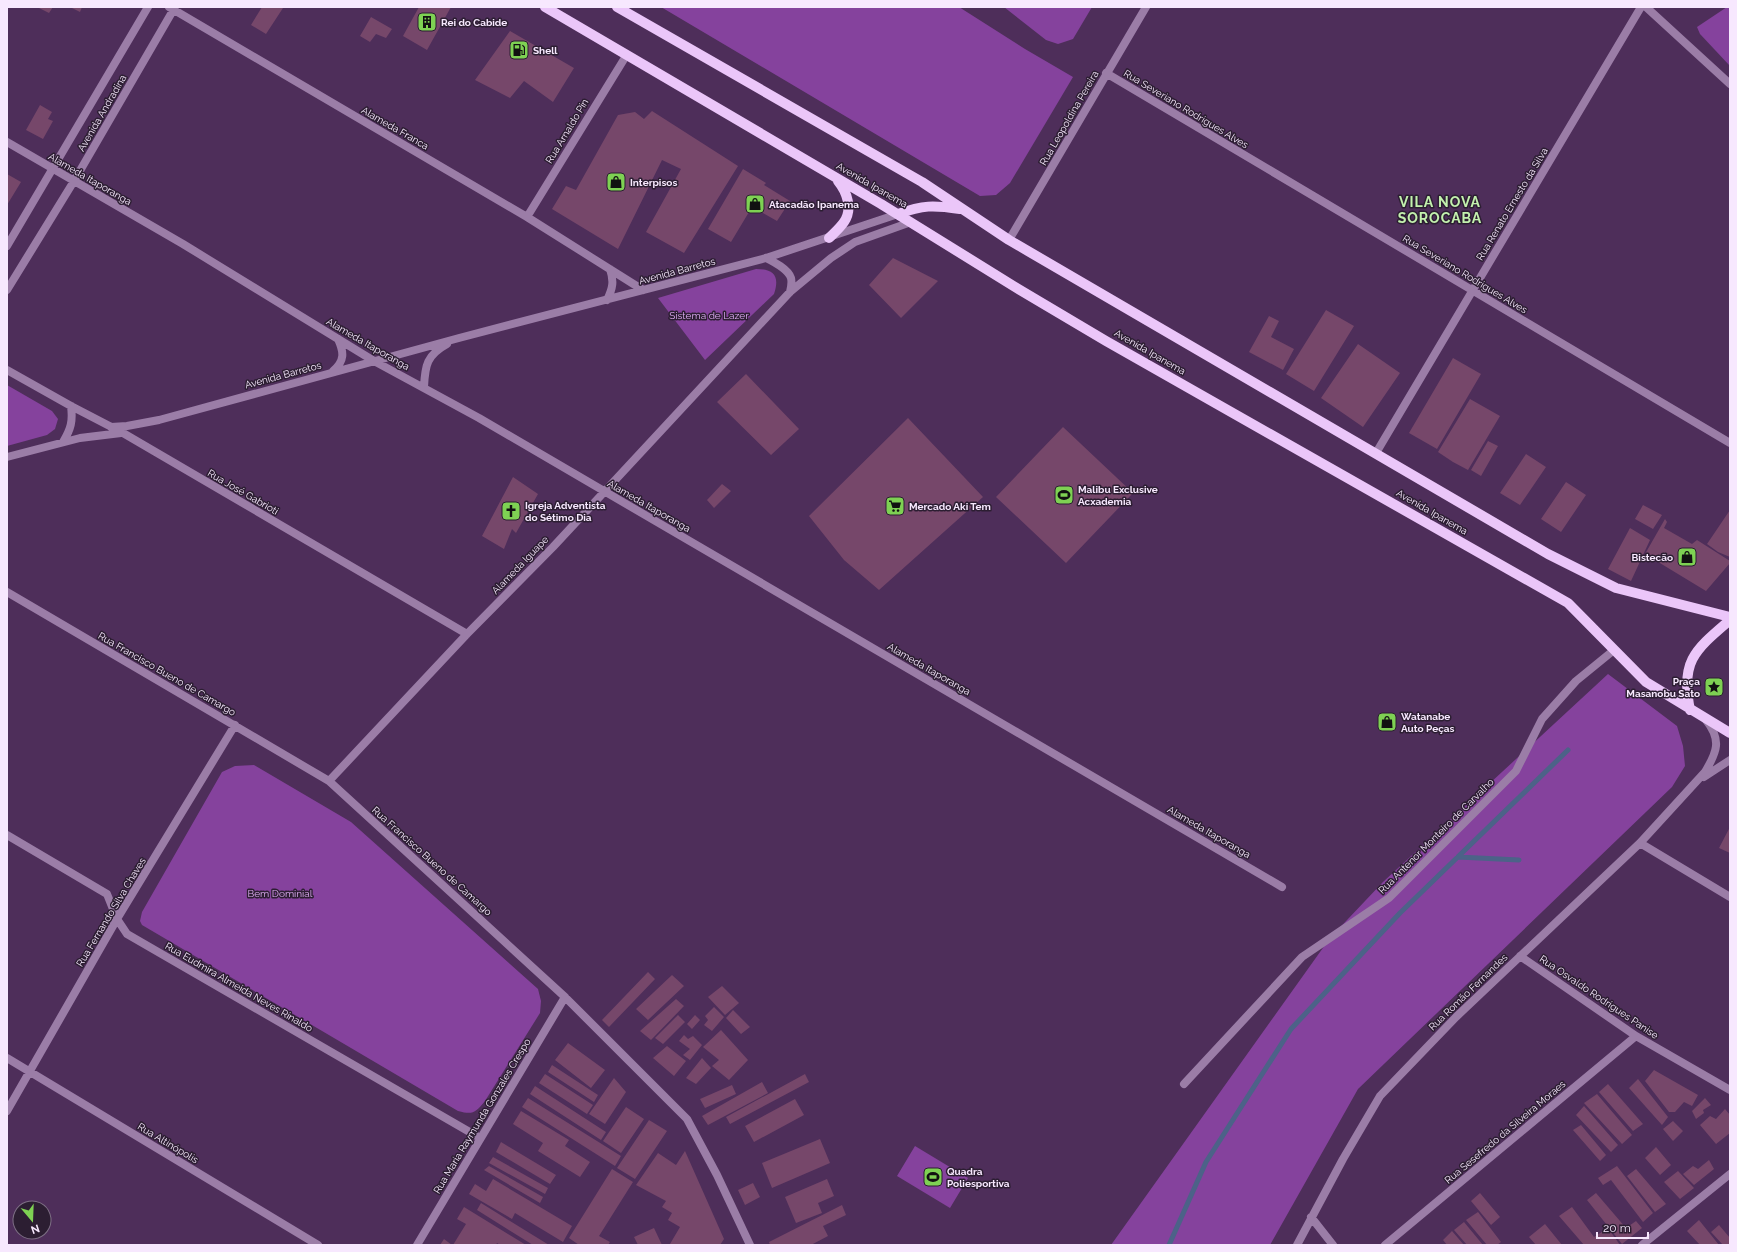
<svg xmlns="http://www.w3.org/2000/svg" width="1737" height="1252" font-family="Raleway,sans-serif">
	<style>
		.green { fill: #85429d }
		.lines { fill: none; stroke-linecap: round; stroke-linejoin: round }
		.stream { stroke: #4c6288; stroke-width: 5 }
		.building { fill: #76476a }
		.minor { stroke: #9b7da7; stroke-width: 8 }
		.primary { stroke: #ebc6f9; stroke-width: 10 }
		.labels { text-anchor: middle; dominant-baseline: central; stroke-width: 3; stroke-linejoin: round; paint-order: stroke }
		.poi-label { font-size: 10px; font-weight: bold; fill: #f7e8fe; stroke: #2c1e32; text-anchor: start }
		.street-label { font-size: 10px; fill: #f7e8fe; stroke: #2c1e32 }
		.park-label { font-size: 10px; fill: #e0adf4; stroke: #2c1e32 }
		.district-label { font-size: 14px; font-weight: bold; letter-spacing: 1px; fill: #c3f1ae; stroke: #2c1e32 }
	</style>
	<rect width="100%" height="100%" fill="#4e2e5a"/>
	<path class="green" d="M 661,7 L 959,7 L 1025,49 L 1073,77 L 1010,183 L 996,195 L 980,196 Z
		M 1004,7 L 1092,7 L 1073,39 L 1058,44 L 1046,40 Z
		M 1727,7 L 1730,7 L 1730,66 L 1700,34 L 1697,27 Z
		M 756,269 C 774,269 780,276 774,294 L 705,360 L 658,298 Z
		M 7,385 L 52,411 L 58,419 L 55,429 L 47,435 L 7,446 Z
		M 1608,674 L 1677,726 L 1683,746 L 1685,766 L 1672,787 L 1358,1089 L 1270,1245 L 1111,1245 L 1330,938 L 1383,882 Z
		M 254,765 L 351,822 L 538,989 L 541,1001 L 540,1013 L 485,1101 C 475,1113 473,1115 458,1111 L 142,925 L 140,921 L 142,912 L 222,772 L 235,766 Z
		M 915,1146 L 968,1178 L 950,1208 L 897,1176 Z"/>
	<g class="lines">
		<path class="stream" d="M 1458,857 L 1519,860
			M 1169,1245 L 1206,1162 L 1291,1029 L 1400,913 L 1568,750"/>
	</g>
	<path class="building" d="M 37,7 L 53,7 L 49,13 Z
		M 70,7 L 82,7 L 80,12 Z
		M 262,7 L 283,8 L 266,34 L 251,25 Z
		M 419,7 L 451,7 L 427,50 L 403,36 Z
		M 371,17 L 392,29 L 386,38 L 376,34 L 370,42 L 360,36 Z
		M 510,31 L 574,68 L 553,102 L 524,81 L 510,98 L 475,80 Z
		M 40,105 L 52,112 L 48,119 L 53,121 L 43,139 L 26,130 Z
		M 652,111 L 738,166 L 684,253 L 646,232 L 681,169 L 662,160 L 618,249 L 552,209 L 566,186 L 576,190 L 618,115 L 635,112 L 644,119 Z
		M 743,169 L 766,183 L 764,185 L 790,201 L 777,221 L 752,207 L 731,242 L 708,229 Z
		M 7,174 L 21,182 L 7,205 Z
		M 893,258 L 938,281 L 901,318 L 869,285 Z
		M 1326,310 L 1354,326 L 1314,391 L 1286,374 Z
		M 1269,316 L 1279,321 L 1271,337 L 1294,349 L 1283,370 L 1249,352 Z
		M 1358,344 L 1400,373 L 1363,427 L 1321,398 Z
		M 1453,358 L 1481,374 L 1437,449 L 1409,433 Z
		M 746,374 L 799,429 L 771,455 L 717,402 Z
		M 1470,399 L 1500,416 L 1468,470 L 1453,462 L 1438,452 Z
		M 908,418 L 983,497 L 879,590 L 844,560 L 809,516 Z
		M 1063,427 L 1133,493 L 1066,563 L 996,497 Z
		M 1488,441 L 1498,446 L 1481,476 L 1471,470 Z
		M 1526,454 L 1546,467 L 1520,505 L 1500,493 Z
		M 513,477 L 538,494 L 516,533 L 512,529 L 504,549 L 482,536 Z
		M 1566,482 L 1586,495 L 1561,532 L 1541,519 Z
		M 722,484 L 731,491 L 714,508 L 707,500 Z
		M 1643,505 L 1662,515 L 1653,529 L 1635,519 Z
		M 1730,510 L 1730,557 L 1718,552 L 1707,544 Z
		M 1665,519 L 1667,522 L 1664,528 L 1692,544 L 1697,540 L 1730,561 L 1730,563 L 1706,591 L 1645,554 Z
		M 1630,528 L 1650,540 L 1631,581 L 1608,569 Z
		M 1730,827 L 1730,853 L 1719,848 Z
		M 648,972 L 655,979 L 609,1027 L 602,1020 Z
		M 672,975 L 684,986 L 648,1020 L 636,1009 Z
		M 722,986 L 739,1003 L 725,1015 L 708,997 Z
		M 676,999 L 684,1006 L 651,1040 L 640,1031 Z
		M 714,1007 L 724,1017 L 712,1031 L 704,1025 L 708,1020 L 705,1016 Z
		M 733,1010 L 750,1027 L 741,1034 L 726,1018 Z
		M 678,1015 L 685,1022 L 663,1044 L 655,1038 Z
		M 695,1015 L 700,1020 L 692,1029 L 687,1024 Z
		M 721,1030 L 748,1060 L 729,1080 L 712,1066 L 719,1060 L 703,1047 Z
		M 684,1035 L 688,1039 L 693,1036 L 702,1045 L 690,1060 L 683,1055 L 690,1049 L 679,1041 Z
		M 568,1043 L 605,1070 L 591,1088 L 555,1060 Z
		M 667,1046 L 686,1061 L 674,1076 L 653,1058 Z
		M 702,1058 L 711,1068 L 696,1084 L 686,1078 Z
		M 552,1065 L 598,1095 L 594,1102 L 548,1072 Z
		M 1654,1070 L 1698,1095 L 1692,1106 L 1684,1102 L 1675,1112 L 1669,1112 L 1645,1081 Z
		M 545,1074 L 593,1105 L 587,1114 L 539,1083 Z
		M 805,1074 L 809,1082 L 730,1124 L 726,1117 Z
		M 614,1078 L 626,1092 L 605,1124 L 589,1114 Z
		M 1638,1079 L 1668,1117 L 1662,1125 L 1629,1088 Z
		M 762,1082 L 768,1093 L 708,1125 L 702,1116 Z
		M 1608,1084 L 1643,1124 L 1633,1131 L 1599,1092 Z
		M 732,1085 L 736,1094 L 705,1108 L 700,1099 Z
		M 535,1086 L 606,1132 L 601,1140 L 530,1094 Z
		M 1597,1094 L 1632,1135 L 1622,1144 L 1584,1103 Z
		M 528,1098 L 621,1156 L 615,1166 L 522,1107 Z
		M 1705,1098 L 1711,1105 L 1703,1110 L 1704,1113 L 1696,1119 L 1692,1111 Z
		M 795,1099 L 804,1115 L 754,1142 L 745,1126 Z
		M 1584,1106 L 1618,1145 L 1611,1152 L 1576,1115 Z
		M 626,1107 L 644,1119 L 621,1153 L 603,1141 Z
		M 1725,1109 L 1730,1115 L 1730,1133 L 1716,1144 L 1700,1125 L 1710,1116 L 1716,1119 Z
		M 521,1111 L 569,1140 L 565,1146 L 590,1162 L 580,1177 L 538,1151 L 543,1143 L 513,1124 Z
		M 649,1120 L 667,1131 L 635,1179 L 617,1168 Z
		M 1673,1121 L 1683,1131 L 1673,1141 L 1663,1129 Z
		M 1581,1125 L 1606,1155 L 1600,1161 L 1573,1130 Z
		M 820,1139 L 830,1163 L 772,1188 L 762,1163 Z
		M 501,1142 L 556,1175 L 550,1184 L 496,1152 Z
		M 1656,1147 L 1671,1165 L 1660,1175 L 1645,1158 Z
		M 685,1151 L 724,1239 L 720,1245 L 670,1244 L 680,1227 L 668,1220 L 672,1213 L 662,1207 L 666,1201 L 636,1185 L 658,1153 L 676,1165 Z
		M 493,1157 L 548,1188 L 545,1194 L 489,1163 Z
		M 1709,1160 L 1714,1169 L 1694,1185 L 1683,1174 L 1693,1166 L 1698,1169 Z
		M 489,1166 L 543,1197 L 540,1203 L 484,1170 Z
		M 1617,1166 L 1653,1213 L 1643,1222 L 1611,1180 L 1603,1185 L 1598,1178 Z
		M 612,1169 L 633,1182 L 599,1236 L 610,1242 L 608,1245 L 579,1245 L 569,1238 Z
		M 1636,1169 L 1666,1204 L 1655,1212 L 1627,1176 Z
		M 1678,1171 L 1694,1188 L 1680,1199 L 1664,1182 Z
		M 493,1179 L 572,1226 L 563,1242 L 515,1213 L 512,1219 L 469,1194 L 475,1184 L 486,1191 Z
		M 827,1179 L 834,1196 L 818,1203 L 822,1213 L 796,1223 L 785,1197 Z
		M 753,1183 L 760,1197 L 745,1205 L 738,1190 Z
		M 1480,1193 L 1500,1217 L 1491,1225 L 1471,1201 Z
		M 1596,1193 L 1626,1228 L 1636,1221 L 1642,1228 L 1622,1244 L 1587,1200 Z
		M 481,1203 L 549,1245 L 533,1245 L 477,1210 Z
		M 842,1205 L 846,1215 L 823,1226 L 828,1236 L 811,1245 L 770,1245 L 769,1242 Z
		M 464,1207 L 526,1245 L 500,1245 L 497,1243 L 496,1245 L 453,1245 L 466,1224 L 457,1219 Z
		M 1572,1207 L 1594,1237 L 1608,1228 L 1620,1245 L 1584,1245 L 1559,1216 Z
		M 1478,1212 L 1501,1242 L 1497,1245 L 1487,1245 L 1466,1220 Z
		M 1699,1220 L 1719,1245 L 1700,1245 L 1687,1231 Z
		M 1464,1222 L 1483,1245 L 1467,1245 L 1454,1230 Z
		M 1545,1224 L 1562,1245 L 1536,1245 L 1529,1237 Z
		M 1719,1225 L 1730,1238 L 1730,1245 L 1723,1245 L 1711,1232 Z
		M 654,1228 L 662,1245 L 638,1245 L 634,1237 Z
		M 1452,1231 L 1464,1245 L 1447,1245 L 1443,1240 Z
		M 444,1239 L 452,1245 L 440,1245 Z"/>
	<g class="lines">
		<path class="minor" d="M 169,7 L 527,217 L 643,290
			M 1646,7 L 1730,84
			M 1106,73 L 1730,443
			M 7,142 L 183,244 L 374,361 L 479,418 L 1282,887
			M 527,217 L 626,56
			M 1009,240 L 1146,7
			M 7,246 L 148,7
			M 766,258 C 774,262 788,269 791,278 C 792,282 791,288 790,292
			M 7,290 L 74,181 L 175,7
			M 607,300 C 613,288 614,281 610,269
			M 7,370 L 71,406 L 123,433 L 467,634
			M 333,371 C 345,361 344,352 338,339
			M 424,387 C 425,365 427,355 447,344
			M 111,427 L 127,426 L 159,420 L 459,338 L 766,258 L 898,214
			M 63,442 C 71,429 73,421 71,406
			M 1376,453 L 1641,7
			M 7,457 L 80,438 L 121,433
			M 7,592 L 329,781 L 565,997 L 687,1119 L 717,1175 L 750,1245
			M 1704,777 L 1730,760
			M 329,781 L 467,634 L 553,547 L 790,292 L 831,258 L 855,242 L 911,222
			M 7,835 L 107,894 L 117,919 L 127,934 L 480,1138
			M 1640,843 L 1730,897
			M 1520,956 L 1636,1036 L 1730,1090
			M 7,1058 L 318,1245
			M 1184,1084 L 1302,957 L 1389,898 L 1516,771 L 1542,719 L 1576,681 L 1614,650
			M 7,1111 L 117,919 L 235,725
			M 1311,1217 L 1333,1245
			M 417,1245 L 565,997
			M 1297,1245 L 1343,1159 L 1380,1096 L 1456,1017 L 1640,843 L 1705,772 C 1717,752 1722,740 1706,720
			M 1385,1245 L 1636,1036
			M 1642,1245 L 1730,1174"/>
		<path class="primary" d="M 545,7 L 881,204 L 1020,290 L 1106,341 L 1568,603 L 1646,682 L 1730,733
			M 617,7 L 922,182 L 1009,240 L 1548,554 L 1616,588 L 1730,617
			M 898,214 C 923,205 933,205 960,209
			M 829,238 C 834,233 840,228 844,222 C 853,209 847,192 838,181
			M 1690,710 C 1680,661 1695,650 1730,620"/>
	</g>
	<defs>
		<symbol id="building-square" viewBox="-11 -11 22 22"><rect x="-9" y="-9" width="18" height="18" rx="4" fill="#7ed153" stroke="#2c1e32"/><path d="M-4-6H4V6H1V3H-1V6H-4ZM-2.5-4.3h1.7v1.8h-1.7ZM.8-4.3h1.7v1.8H.8ZM-2.5-1h1.7V.8h-1.7ZM.8-1h1.7V.8H.8Z" fill="#111"/></symbol>
		<symbol id="fuel-square" viewBox="-11 -11 22 22"><rect x="-9" y="-9" width="18" height="18" rx="4" fill="#7ed153" stroke="#2c1e32"/><path d="M-5.5-6h7V0h2V4h1.3V-2.5L3-4.5l.8-.8L6-3V5H2.5V1h-1V6h-7ZM-4.2-4.7v3.2H.2V-4.7Z" fill="#111"/></symbol>
		<symbol id="shop-square" viewBox="-11 -11 22 22"><rect x="-9" y="-9" width="18" height="18" rx="4" fill="#7ed153" stroke="#2c1e32"/><path d="M-5-2.5h2.3a2.7 3.5 0 0 1 5.4 0H5L5.5 6h-11ZM-1.5-2.5h3a1.5 2.3 0 0 0-3 0Z" fill="#111"/></symbol>
		<symbol id="stadium-square" viewBox="-11 -11 22 22"><rect x="-9" y="-9" width="18" height="18" rx="4" fill="#7ed153" stroke="#2c1e32"/><path d="M0-5a6.5 5 0 1 0 0 10a6.5 5 0 1 0 0-10ZM-3.5-1.8h7v3.6h-7Z" fill="#111"/></symbol>
		<symbol id="supermarket-square" viewBox="-11 -11 22 22"><rect x="-9" y="-9" width="18" height="18" rx="4" fill="#7ed153" stroke="#2c1e32"/><path d="M-6-5.5h2.5l.6 2H6L4.5 2H-2.5L-4.4-4H-6ZM-1.5 3.2a1.3 1.3 0 1 0 .1 0ZM3 3.2a1.3 1.3 0 1 0 .1 0Z" fill="#111"/></symbol>
		<symbol id="church-square" viewBox="-11 -11 22 22"><rect x="-9" y="-9" width="18" height="18" rx="4" fill="#7ed153" stroke="#2c1e32"/><path d="M-1.2-6h2.4v3.5h3.3v2.4h-3.3V6h-2.4V-.1h-3.3v-2.4h3.3Z" fill="#111"/></symbol>
		<symbol id="sight-square" viewBox="-11 -11 22 22"><rect x="-9" y="-9" width="18" height="18" rx="4" fill="#7ed153" stroke="#2c1e32"/><path d="M0-6L1.8-2.2L6-1.7L2.9 1.2L3.7 5.4L0 3.3L-3.7 5.4L-2.9 1.2L-6-1.7L-1.8-2.2Z" fill="#111"/></symbol>
	</defs>
	<g fill-rule="evenodd">
		<use href="#building-square" x="416" y="11" width="22" height="22"/>
		<use href="#fuel-square" x="508" y="39" width="22" height="22"/>
		<use href="#shop-square" x="605" y="171" width="22" height="22"/>
		<use href="#shop-square" x="744" y="193" width="22" height="22"/>
		<use href="#stadium-square" x="1053" y="484" width="22" height="22"/>
		<use href="#supermarket-square" x="884" y="495" width="22" height="22"/>
		<use href="#church-square" x="500" y="500" width="22" height="22"/>
		<use href="#shop-square" x="1676" y="546" width="22" height="22"/>
		<use href="#sight-square" x="1703" y="676" width="22" height="22"/>
		<use href="#shop-square" x="1376" y="711" width="22" height="22"/>
		<use href="#stadium-square" x="922" y="1166" width="22" height="22"/>
	</g>
	<g class="labels">
		<g class="poi-label">
			<text x="441" y="22">Rei do Cabide</text>
			<text x="533" y="50">Shell</text>
			<text x="630" y="182">Interpisos</text>
			<text x="769" y="204">Atacadão Ipanema</text>
			<text x="1078" y="489">Malibu Exclusive<tspan x="1078" dy="12">Acxademia</tspan></text>
			<text x="525" y="505">Igreja Adventista<tspan x="525" dy="12">do Sétimo Dia</tspan></text>
			<text x="909" y="506">Mercado Aki Tem</text>
			<text x="1673" y="557" text-anchor="end">Bistecão</text>
			<text x="1700" y="681" text-anchor="end">Praça<tspan x="1700" dy="12">Masanobu Sato</tspan></text>
			<text x="1401" y="716">Watanabe<tspan x="1401" dy="12">Auto Peças</tspan></text>
			<text x="947" y="1171">Quadra<tspan x="947" dy="12">Poliesportiva</tspan></text>
		</g>
		<g class="street-label">
			<text transform="translate(1186 109) rotate(31)">Rua Severiano Rodrigues Alves</text>
			<text transform="translate(102 113) rotate(-60)">Avenida Andradina</text>
			<text transform="translate(1069 118) rotate(-60)">Rua Leopoldina Pereira</text>
			<text transform="translate(395 128) rotate(30)">Alameda Franca</text>
			<text transform="translate(567 131) rotate(-59)">Rua Arnaldo Pin</text>
			<text transform="translate(90 179) rotate(30)">Alameda Itaporanga</text>
			<text transform="translate(872 185) rotate(30)">Avenida Ipanema</text>
			<text transform="translate(1512 204) rotate(-59)">Rua Renato Ernesto da Silva</text>
			<text transform="translate(677 271) rotate(-15)">Avenida Barretos</text>
			<text transform="translate(1465 274) rotate(31)">Rua Severiano Rodrigues Alves</text>
			<text transform="translate(368 344) rotate(30)">Alameda Itaporanga</text>
			<text transform="translate(1150 352) rotate(30)">Avenida Ipanema</text>
			<text transform="translate(283 375) rotate(-15)">Avenida Barretos</text>
			<text transform="translate(243 492) rotate(30)">Rua José Gabrioti</text>
			<text transform="translate(649 506) rotate(30)">Alameda Itaporanga</text>
			<text transform="translate(1432 512) rotate(30)">Avenida Ipanema</text>
			<text transform="translate(520 565) rotate(-46)">Alameda Iguape</text>
			<text transform="translate(929 669) rotate(30)">Alameda Itaporanga</text>
			<text transform="translate(167 674) rotate(30)">Rua Francisco Bueno de Camargo</text>
			<text transform="translate(1209 832) rotate(30)">Alameda Itaporanga</text>
			<text transform="translate(1436 836) rotate(-45)">Rua Antenor Monteiro de Carvalho</text>
			<text transform="translate(432 861) rotate(42)">Rua Francisco Bueno de Camargo</text>
			<text transform="translate(111 912) rotate(-59)">Rua Fernando Silva Chaves</text>
			<text transform="translate(239 987) rotate(30)">Rua Eudmira Almeida Neves Rinaldo</text>
			<text transform="translate(1468 992) rotate(-44)">Rua Romão Fernandes</text>
			<text transform="translate(1599 997) rotate(34)">Rua Osvaldo Rodrigues Panise</text>
			<text transform="translate(482 1116) rotate(-59)">Rua Maria Raymunda Gonzales Crespo</text>
			<text transform="translate(1505 1132) rotate(-40)">Rua Sesefredo da Silveira Moraes</text>
			<text transform="translate(168 1143) rotate(31)">Rua Altinópolis</text>
		</g>
		<g class="park-label">
			<text x="709" y="315">Sistema de Lazer</text>
			<text x="280" y="893">Bem Dominial</text>
		</g>
		<g class="district-label">
			<text x="1440" y="202">VILA NOVA<tspan x="1440" dy="16">SOROCABA</tspan></text>
		</g>
	</g>
	<rect width="1737" height="1252" fill="none" stroke="#f7e8fe" stroke-width="16"/>
	<g transform="translate(32 1220) rotate(161)"><circle r="19" fill="#2c1e32" stroke="#7d6f84"/>
	<path d="M0-3L7 15L0 10L-7 15Z" fill="#7ed153"/>
	<text y="-6" font-size="11" font-weight="bold" text-anchor="middle" fill="#f7e8fe">N</text>
	</g>
	<path d="M1597 1232v6h51v-6" fill="none" stroke="#f7e8fe" stroke-width="2"/>
	<text x="1603" y="1232" font-size="12" fill="#f7e8fe" stroke="#2c1e32" stroke-width="3" paint-order="stroke">20 m</text>
</svg>
